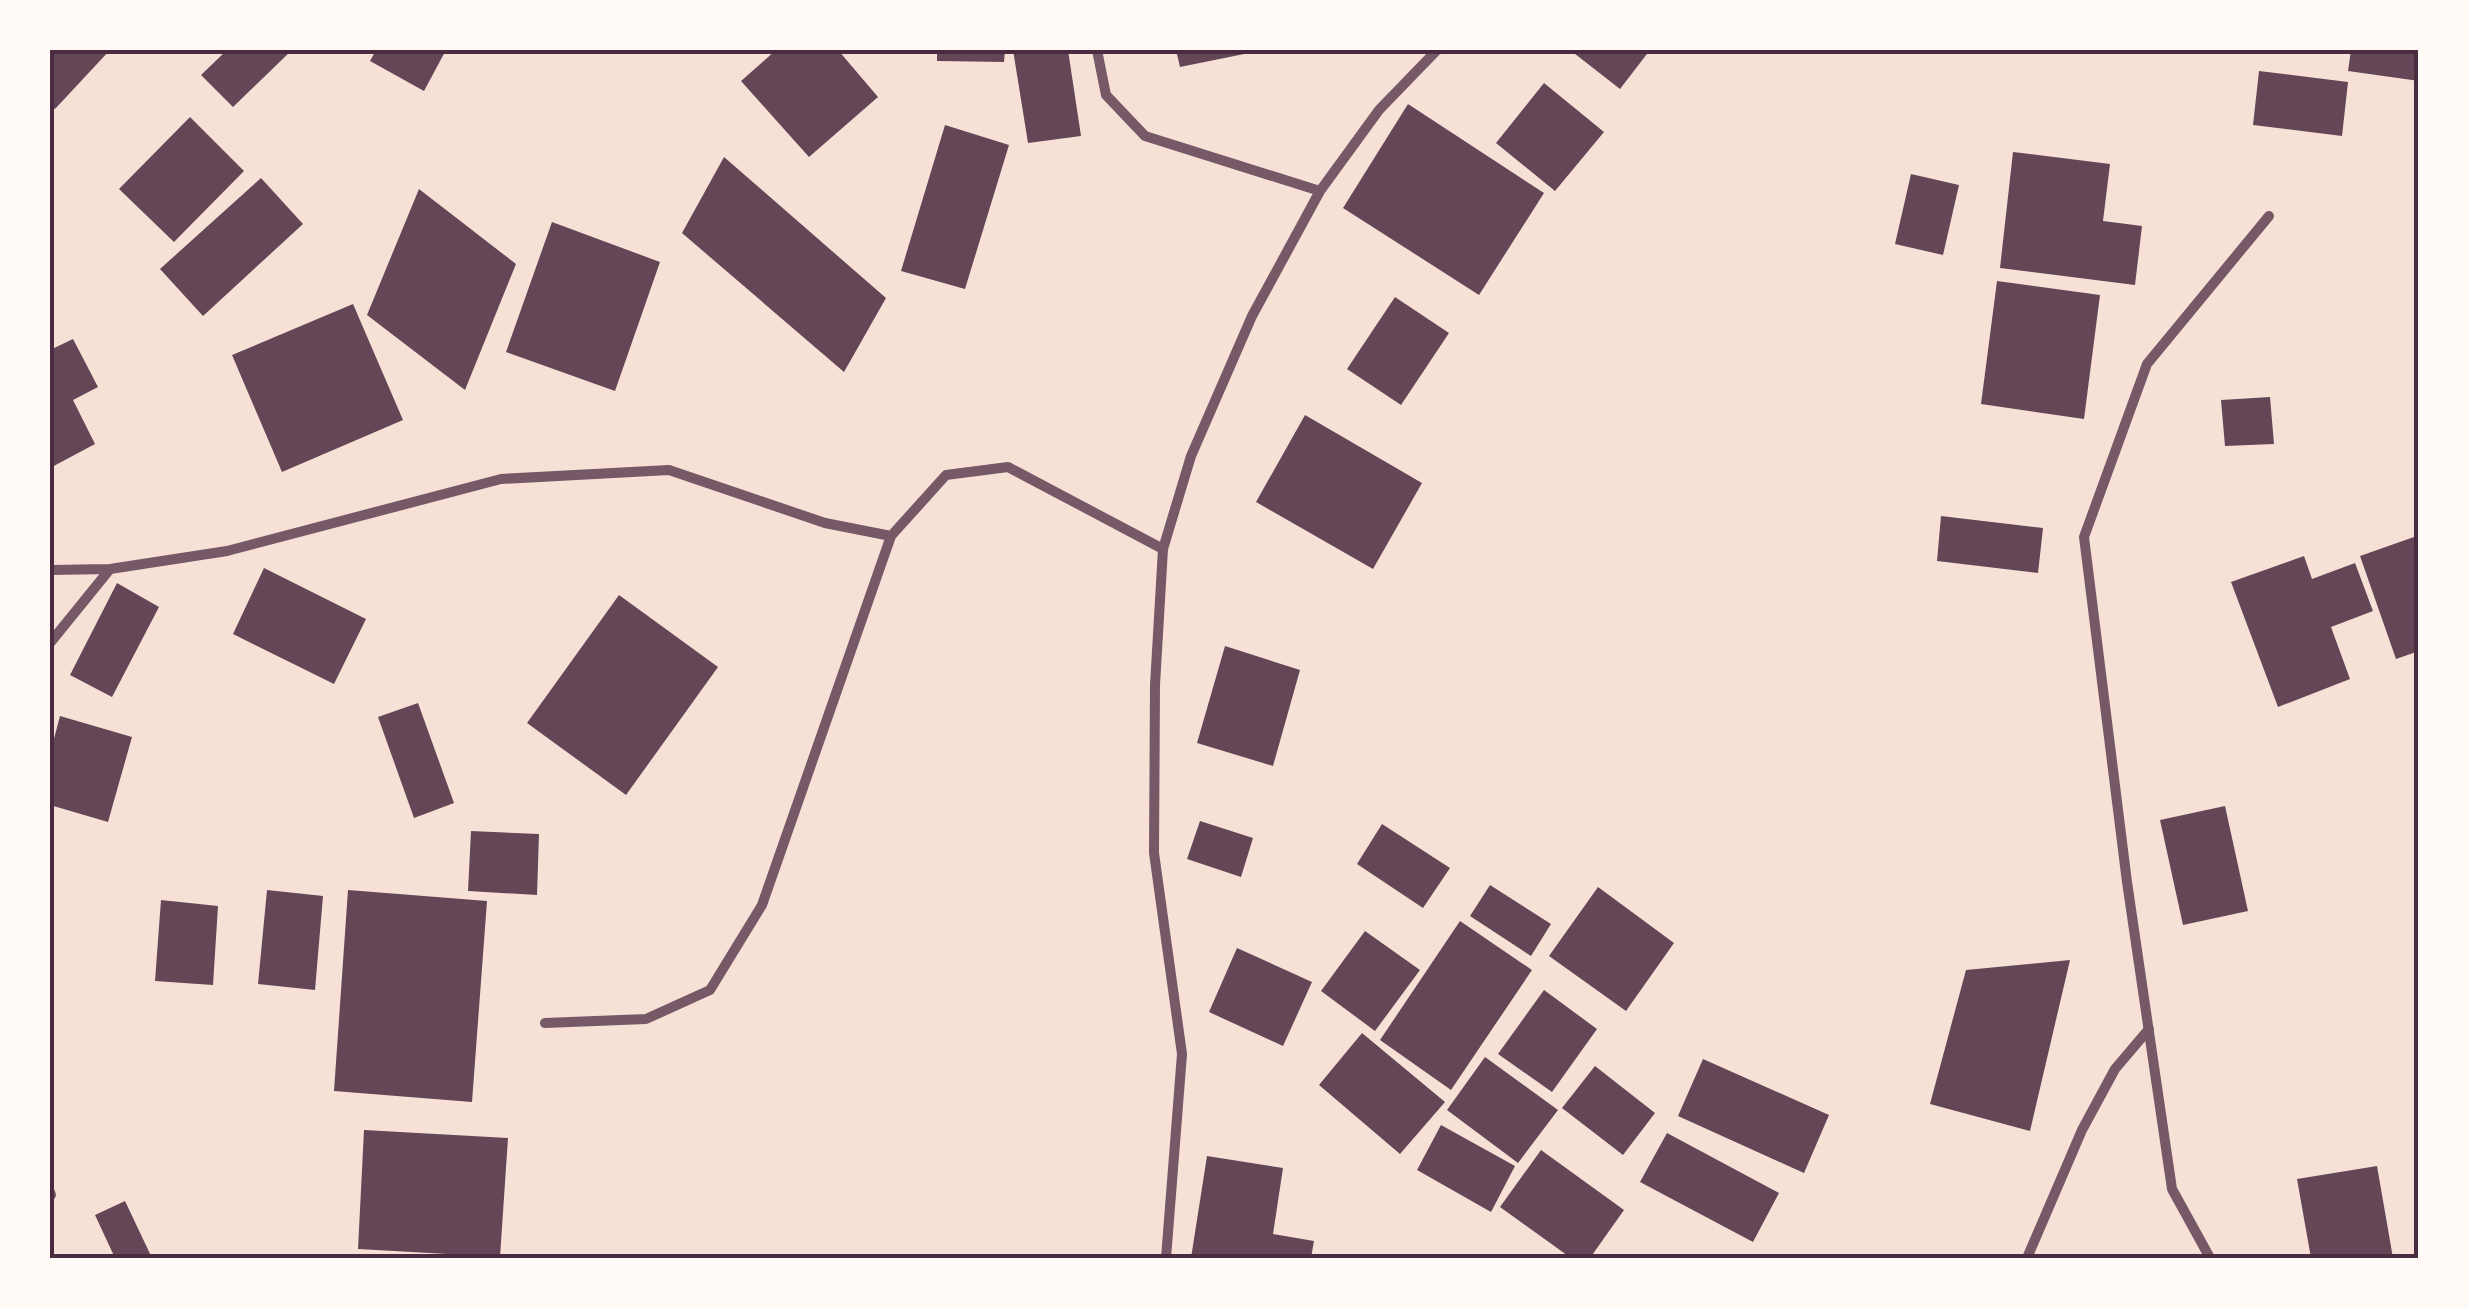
<svg xmlns="http://www.w3.org/2000/svg" width="2469" height="1308" font-family="'Crimson Pro',serif">
	<style>
		.building { fill: #644757 }
		.lines { fill: none; stroke-linecap: round; stroke-linejoin: round }
		.minor { stroke: #755966; stroke-width: 10 }
		.neatline { fill: none; stroke: #4a2c40; stroke-width: 4 }
	</style>
	<rect width="100%" height="100%" fill="#f7e1d7"/>
	<path class="building" d="M 50,50 L 110,50 L 55,109 L 50,105 Z
		M 227,50 L 292,50 L 233,107 L 201,75 Z
		M 376,50 L 446,50 L 424,91 L 370,61 Z
		M 776,50 L 838,50 L 878,97 L 809,157 L 741,81 Z
		M 937,50 L 1005,50 L 1004,62 L 937,61 Z
		M 1013,50 L 1068,50 L 1081,136 L 1028,143 Z
		M 1176,50 L 1254,50 L 1254,52 L 1180,67 Z
		M 1570,50 L 1650,50 L 1620,89 Z
		M 2351,50 L 2419,50 L 2419,81 L 2348,71 Z
		M 2259,71 L 2348,82 L 2342,136 L 2253,125 Z
		M 1544,83 L 1604,132 L 1555,191 L 1496,143 Z
		M 1408,104 L 1544,193 L 1479,295 L 1343,208 Z
		M 190,117 L 244,171 L 174,242 L 119,189 Z
		M 945,125 L 1009,145 L 965,289 L 901,271 Z
		M 2013,152 L 2110,164 L 2103,221 L 2142,226 L 2135,285 L 2000,268 Z
		M 724,157 L 886,298 L 844,372 L 682,233 Z
		M 1911,174 L 1959,185 L 1943,255 L 1895,244 Z
		M 261,178 L 303,224 L 203,316 L 160,269 Z
		M 419,189 L 516,264 L 465,390 L 367,315 Z
		M 552,222 L 660,262 L 615,391 L 506,352 Z
		M 1997,281 L 2100,295 L 2084,419 L 1981,404 Z
		M 1395,297 L 1449,333 L 1401,405 L 1347,369 Z
		M 353,304 L 403,420 L 282,472 L 232,355 Z
		M 73,339 L 98,387 L 73,400 L 95,444 L 50,468 L 50,350 Z
		M 2270,397 L 2274,444 L 2225,446 L 2221,400 Z
		M 1305,415 L 1422,483 L 1373,569 L 1256,502 Z
		M 1941,516 L 2043,528 L 2038,573 L 1937,561 Z
		M 2414,537 L 2419,551 L 2419,651 L 2396,659 L 2360,556 Z
		M 2304,556 L 2312,579 L 2355,563 L 2373,611 L 2331,627 L 2350,679 L 2278,707 L 2231,582 Z
		M 264,568 L 366,619 L 334,684 L 233,634 Z
		M 117,583 L 159,607 L 112,697 L 70,675 Z
		M 619,595 L 718,667 L 626,795 L 527,723 Z
		M 1225,646 L 1300,670 L 1273,766 L 1197,743 Z
		M 418,703 L 454,803 L 414,818 L 378,717 Z
		M 60,716 L 132,737 L 108,822 L 50,805 L 50,754 Z
		M 2225,806 L 2248,911 L 2183,925 L 2160,820 Z
		M 1200,821 L 1253,838 L 1241,877 L 1187,859 Z
		M 1382,824 L 1450,868 L 1423,908 L 1357,864 Z
		M 471,831 L 539,834 L 537,895 L 468,891 Z
		M 1490,885 L 1551,924 L 1531,956 L 1470,916 Z
		M 1598,887 L 1674,943 L 1626,1011 L 1549,956 Z
		M 267,890 L 323,896 L 315,990 L 258,984 Z
		M 348,890 L 487,901 L 472,1102 L 334,1091 Z
		M 161,900 L 218,906 L 213,985 L 155,981 Z
		M 1460,921 L 1532,970 L 1451,1090 L 1380,1040 Z
		M 1365,931 L 1420,970 L 1375,1031 L 1321,991 Z
		M 1237,948 L 1312,982 L 1283,1046 L 1209,1012 Z
		M 2070,960 L 2030,1131 L 1930,1104 L 1966,970 Z
		M 1544,990 L 1597,1029 L 1552,1092 L 1498,1054 Z
		M 1362,1033 L 1445,1102 L 1400,1154 L 1319,1085 Z
		M 1485,1057 L 1558,1110 L 1518,1163 L 1447,1110 Z
		M 1703,1059 L 1829,1115 L 1804,1173 L 1678,1116 Z
		M 1595,1066 L 1655,1113 L 1623,1155 L 1562,1108 Z
		M 1441,1125 L 1515,1166 L 1491,1212 L 1417,1170 Z
		M 364,1130 L 508,1138 L 500,1257 L 358,1249 Z
		M 1667,1133 L 1779,1193 L 1753,1242 L 1640,1182 Z
		M 1541,1150 L 1624,1210 L 1590,1258 L 1571,1258 L 1500,1207 Z
		M 1207,1156 L 1283,1168 L 1273,1234 L 1314,1241 L 1311,1258 L 1191,1258 Z
		M 2377,1166 L 2393,1258 L 2311,1258 L 2297,1179 Z
		M 125,1201 L 152,1258 L 115,1258 L 95,1215 Z"/>
	<g class="lines">
		<path class="minor" d="M 1097,50 L 1106,95 L 1145,136 L 1320,191
			M 50,570 L 110,569 L 227,551 L 501,479 L 669,470 L 825,523 L 891,536 L 946,475 L 1008,467 L 1163,549
			M 50,643 L 110,569
			M 545,1023 L 646,1019 L 710,990 L 762,905 L 891,536
			M 50,1192 L 51,1195
			M 1166,1258 L 1182,1054 L 1154,853 L 1155,685 L 1163,549 L 1191,456 L 1252,316 L 1320,191 L 1379,110 L 1437,50
			M 2027,1258 L 2082,1130 L 2115,1069 L 2149,1029
			M 2210,1258 L 2172,1189 L 2127,882 L 2084,537 L 2147,364 L 2269,216"/>
	</g>
	<rect width="2469" height="1308" fill="none" stroke="#fffaf5" stroke-width="105"/>
	<rect x="52" y="52" width="2364" height="1204" class="neatline"/>
</svg>
